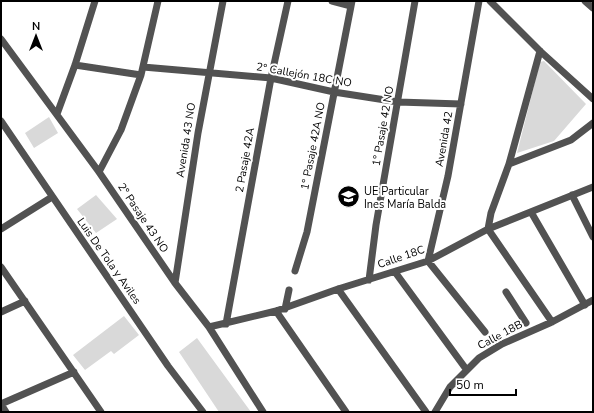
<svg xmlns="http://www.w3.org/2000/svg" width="594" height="413" font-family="'Nunito Sans',sans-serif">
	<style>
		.green { fill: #d9d9d9 }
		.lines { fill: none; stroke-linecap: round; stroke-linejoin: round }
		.minor { stroke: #525252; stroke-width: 7 }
		.labels { text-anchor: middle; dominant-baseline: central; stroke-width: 4; stroke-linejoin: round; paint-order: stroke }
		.street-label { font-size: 11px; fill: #000; stroke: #fff }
		.poi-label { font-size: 11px; fill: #000; stroke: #fff; text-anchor: start }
	</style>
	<rect width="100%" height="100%" fill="#fff"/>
	<path class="green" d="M 544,61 L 586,104 L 554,141 L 517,153 L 540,62 Z
		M 49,117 L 58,133 L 34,148 L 25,133 Z
		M 96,195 L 117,219 L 96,233 L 77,209 Z
		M 124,316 L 139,335 L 114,354 L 111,351 L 85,370 L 73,355 Z
		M 197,338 L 251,412 L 219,412 L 179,352 Z"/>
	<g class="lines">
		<path class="minor" d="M 332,1 L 351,6
			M 479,1 L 448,176 L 428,261 L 485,332
			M 490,1 L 540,51 L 593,99
			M 585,1 L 593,8
			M 1,39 L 99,172 L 175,283 L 209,327 L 263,412
			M 75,65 L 141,75
			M 143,67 L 271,78 L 334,92 L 398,102 L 461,104
			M 57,114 L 75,65 L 95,1
			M 1,121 L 168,366 L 203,412
			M 509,164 L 540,51
			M 99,172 L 121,130 L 141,75 L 158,1
			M 572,195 L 593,237
			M 531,212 L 585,305
			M 1,229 L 52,197
			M 488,229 L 491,213 L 509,164 L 571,140 L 593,123
			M 488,229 L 552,322
			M 1,267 L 101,412
			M 295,271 L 307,232 L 352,1
			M 395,272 L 466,369
			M 369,280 L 376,225 L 415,1
			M 175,283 L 198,133 L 223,1
			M 338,289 L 426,412
			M 506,292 L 526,323
			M 285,309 L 289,290
			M 276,311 L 346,412
			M 1,312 L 25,301
			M 226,324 L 271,78 L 288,1
			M 209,327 L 276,311 L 338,289 L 428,261 L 488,229 L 593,187
			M 1,404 L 74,372
			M 1,404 L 6,412
			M 435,412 L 450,387 L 479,358 L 502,344 L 552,322 L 593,300"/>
	</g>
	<defs>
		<symbol id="school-disc" viewBox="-11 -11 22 22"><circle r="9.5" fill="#000" stroke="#fff"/><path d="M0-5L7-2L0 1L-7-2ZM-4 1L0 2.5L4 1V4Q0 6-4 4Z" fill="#fff"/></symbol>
	</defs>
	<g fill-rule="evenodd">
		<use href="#school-disc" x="336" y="184" width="25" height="25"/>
	</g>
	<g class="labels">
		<g class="street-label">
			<text transform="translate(304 75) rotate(10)">2° Callejón 18C NO</text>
			<text transform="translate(383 126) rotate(-80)">1° Pasaje 42 NO</text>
			<text transform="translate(444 139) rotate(-80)">Avenida 42</text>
			<text transform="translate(186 140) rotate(-81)">Avenida 43 NO</text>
			<text transform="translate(313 146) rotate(-79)">1° Pasaje 42A NO</text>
			<text transform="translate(245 160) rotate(-80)">2 Pasaje 42A</text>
			<text transform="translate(143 218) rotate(56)">2° Pasaje 43 NO</text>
			<text transform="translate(401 257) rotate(-19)">Calle 18C</text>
			<text transform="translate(109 261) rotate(55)">Luis De Tola y Aviles</text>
			<text transform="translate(500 335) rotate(-28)">Calle 18B</text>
		</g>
		<g class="poi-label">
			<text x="364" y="191">UE Particular<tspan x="364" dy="13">Ines María Balda</tspan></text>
		</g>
	</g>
	<rect width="594" height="413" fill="none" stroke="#000000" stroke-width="4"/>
	<g transform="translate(36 36)" stroke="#ffffff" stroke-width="3" paint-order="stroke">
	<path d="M0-3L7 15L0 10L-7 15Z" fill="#000000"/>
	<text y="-6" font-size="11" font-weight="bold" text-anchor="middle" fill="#000000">N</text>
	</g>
	<path d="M450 389v6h66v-6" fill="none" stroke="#000000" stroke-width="2"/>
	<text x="456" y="389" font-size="12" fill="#000000" stroke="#ffffff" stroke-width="3" paint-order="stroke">50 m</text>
</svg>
